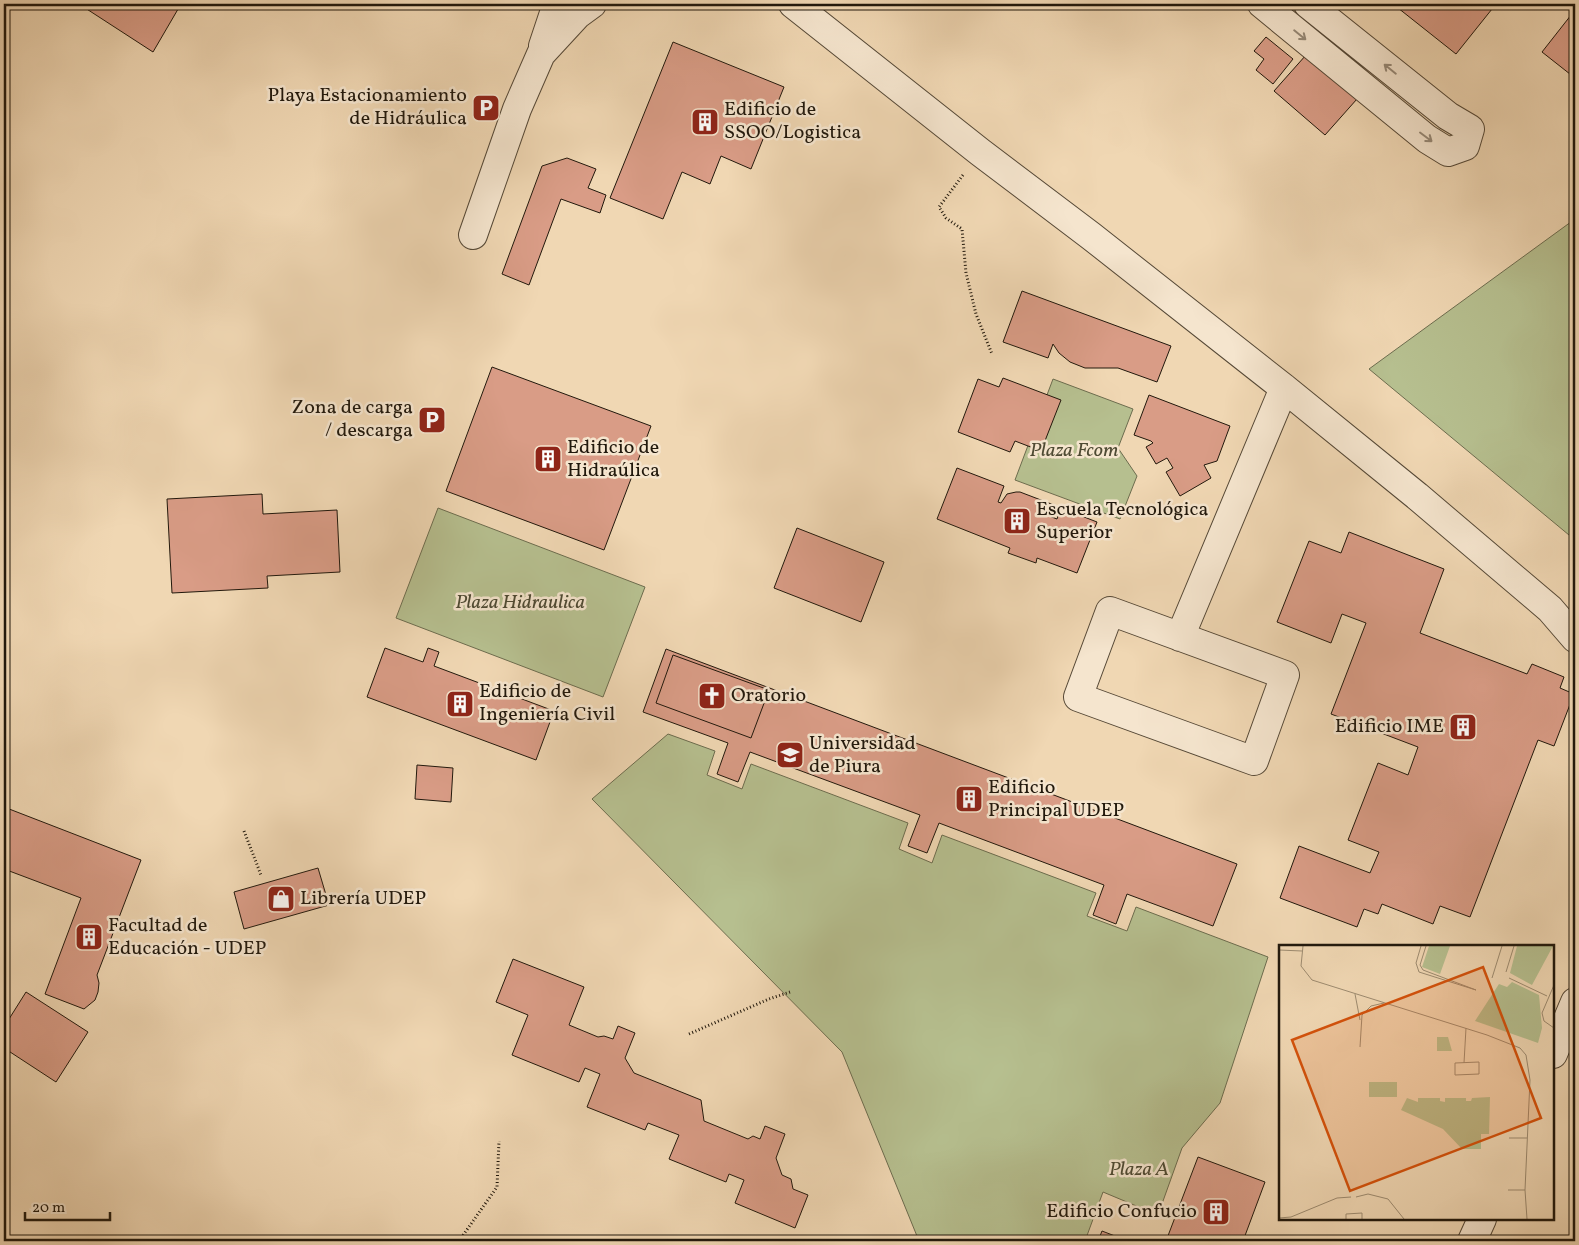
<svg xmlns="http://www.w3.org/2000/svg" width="1579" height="1245" font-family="Vollkorn,serif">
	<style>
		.green { fill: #b6bf8f; stroke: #6c6c4e }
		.building { fill: #d99c86; stroke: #21180c }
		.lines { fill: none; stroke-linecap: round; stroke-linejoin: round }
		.minor-casing { stroke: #554836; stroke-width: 30 }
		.path { stroke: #21180c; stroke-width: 3; stroke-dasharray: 1 2.5; stroke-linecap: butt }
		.minor { stroke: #f5e5ce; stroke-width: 28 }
		.oneway { stroke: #968977 }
		.labels { text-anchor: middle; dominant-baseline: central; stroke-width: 5; stroke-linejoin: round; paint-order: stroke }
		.poi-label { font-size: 20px; fill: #21180c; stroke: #f5e5ce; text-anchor: start }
		.park-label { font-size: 20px; font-style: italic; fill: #4e4a33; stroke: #f5e5ce }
		.inset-road { fill: none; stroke: #9d8b70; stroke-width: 1 }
		.view { fill: #d4520c; fill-opacity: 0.15; stroke: #d4520c; stroke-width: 2.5 }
		.inset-edge { fill: none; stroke: #21180c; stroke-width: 2.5 }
	</style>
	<rect width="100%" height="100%" fill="#f0d7b3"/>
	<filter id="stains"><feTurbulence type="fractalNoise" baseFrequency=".004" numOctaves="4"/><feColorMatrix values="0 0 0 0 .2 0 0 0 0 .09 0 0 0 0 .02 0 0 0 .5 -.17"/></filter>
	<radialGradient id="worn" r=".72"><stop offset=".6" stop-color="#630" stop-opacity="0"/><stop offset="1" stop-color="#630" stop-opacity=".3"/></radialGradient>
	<path class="green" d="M 1575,219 L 1575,540 L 1369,369 Z
		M 1053,379 L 1133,409 L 1118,448 L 1137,476 L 1120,519 L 1015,480 Z
		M 438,508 L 645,587 L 603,697 L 396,618 Z
		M 668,734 L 715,751 L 707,775 L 742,789 L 751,764 L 908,823 L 899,849 L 932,863 L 942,835 L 1096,893 L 1087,916 L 1127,931 L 1136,907 L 1268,957 L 1220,1103 L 1182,1148 L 1158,1215 L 1103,1192 L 1085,1241 L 919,1241 L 842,1052 L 592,799 Z"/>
	<path class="building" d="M 79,4 L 181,4 L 153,52 Z
		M 1393,4 L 1496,4 L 1456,54 Z
		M 1575,10 L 1575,78 L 1542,52 Z
		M 1266,37 L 1293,59 L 1273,84 L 1256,70 L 1264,59 L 1254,51 Z
		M 673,42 L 784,87 L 751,169 L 721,156 L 710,184 L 682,172 L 663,219 L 610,198 Z
		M 1306,55 L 1357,99 L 1325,135 L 1274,91 Z
		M 567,158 L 596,169 L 588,188 L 606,195 L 600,213 L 561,199 L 529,285 L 502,274 L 542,166 Z
		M 1022,291 L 1171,346 L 1157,382 L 1118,368 L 1085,368 L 1070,362 L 1059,353 L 1053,344 L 1048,358 L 1003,342 Z
		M 492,367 L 651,426 L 604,550 L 446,491 Z
		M 1003,378 L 1061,400 L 1041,451 L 1015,441 L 1010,452 L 958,432 L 978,379 L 999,387 Z
		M 1149,395 L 1230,426 L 1217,461 L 1204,465 L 1211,478 L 1180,496 L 1166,472 L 1173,468 L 1167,458 L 1156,464 L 1146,447 L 1153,443 L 1151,441 L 1134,435 Z
		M 957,468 L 1004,486 L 998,502 L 1001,503 L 1007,494 L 1016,492 L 1020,492 L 1054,505 L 1049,516 L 1057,519 L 1061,508 L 1097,522 L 1077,573 L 1037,558 L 1036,563 L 1008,553 L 1010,548 L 937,519 Z
		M 262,494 L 263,514 L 337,510 L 340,572 L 267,576 L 268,588 L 172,593 L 167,499 Z
		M 797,528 L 884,562 L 861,622 L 774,588 Z
		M 1349,532 L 1444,569 L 1420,633 L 1527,674 L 1532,664 L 1564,677 L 1560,688 L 1574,694 L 1554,746 L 1538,740 L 1470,917 L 1440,906 L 1433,924 L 1382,904 L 1378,914 L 1364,909 L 1357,927 L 1280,898 L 1299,846 L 1370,873 L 1379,852 L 1348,840 L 1378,763 L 1408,775 L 1418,747 L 1331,714 L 1366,623 L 1342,614 L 1331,643 L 1277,622 L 1309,541 L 1341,553 Z
		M 385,648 L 423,662 L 428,648 L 439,652 L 434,666 L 554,711 L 536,760 L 367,697 Z
		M 666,649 L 1237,864 L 1213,926 L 1127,894 L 1116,924 L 1093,915 L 1104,885 L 939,823 L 927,853 L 908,846 L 920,815 L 750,752 L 738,782 L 717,774 L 728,743 L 643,712 Z
		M 673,655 L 769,690 L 751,738 L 656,703 Z
		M 417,765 L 453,768 L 451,802 L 415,799 Z
		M 4,807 L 141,860 L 97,975 L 99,983 L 98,992 L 95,1000 L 84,1009 L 45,994 L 81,898 L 4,869 Z
		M 318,868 L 329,905 L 244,929 L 234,892 Z
		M 513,959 L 584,987 L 569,1025 L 598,1037 L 604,1036 L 613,1039 L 618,1026 L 635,1033 L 625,1058 L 634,1073 L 701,1100 L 704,1121 L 748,1139 L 753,1136 L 760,1139 L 765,1126 L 785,1134 L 776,1158 L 782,1175 L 791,1179 L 793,1189 L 808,1195 L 795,1228 L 735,1203 L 744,1180 L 729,1174 L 726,1182 L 669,1159 L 679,1135 L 648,1123 L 645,1130 L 587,1107 L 600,1074 L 585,1068 L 579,1082 L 512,1055 L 528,1015 L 496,1002 Z
		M 26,992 L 88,1032 L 56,1082 L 4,1048 L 4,1027 Z
		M 1198,1157 L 1265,1182 L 1243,1241 L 1166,1241 Z
		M 1102,1231 L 1128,1241 L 1098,1241 Z"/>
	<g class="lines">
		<defs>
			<path id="minor" d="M 793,4 L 980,152 L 1091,236 L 1284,388 L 1417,496 L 1550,609 L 1575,638
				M 1262,4 L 1427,139 L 1448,152 L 1465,146 L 1470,129 L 1448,116 L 1308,4
				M 543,46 L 557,4
				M 473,235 L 517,109 L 541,54 L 577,15 L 592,4
				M 1110,611 L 1285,675 L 1254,761 L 1078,697 Z
				M 1180,637 L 1284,388
				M 1553,1054 L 1575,1002
				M 1472,1241 L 1482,1219"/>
		</defs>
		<use href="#minor" class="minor-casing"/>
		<path class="path" d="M 963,175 L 939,207 L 946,218 L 962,229 L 966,273 L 976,314 L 992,354
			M 244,831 L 261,875
			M 689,1034 L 769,999 L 790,992
			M 459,1241 L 497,1187 L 499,1141"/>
		<use href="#minor" class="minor"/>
	</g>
	<defs><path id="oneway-shaft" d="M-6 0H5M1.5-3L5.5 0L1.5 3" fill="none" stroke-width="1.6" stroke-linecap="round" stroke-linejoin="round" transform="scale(1.25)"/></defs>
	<g class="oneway">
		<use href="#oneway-shaft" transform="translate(1300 35) rotate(39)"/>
		<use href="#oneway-shaft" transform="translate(1390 69) rotate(-141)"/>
		<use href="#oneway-shaft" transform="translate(1426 137) rotate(37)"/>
	</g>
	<defs>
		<symbol id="parking-square" viewBox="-11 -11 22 22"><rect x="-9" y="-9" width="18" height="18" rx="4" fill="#8f2418" stroke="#f5e5ce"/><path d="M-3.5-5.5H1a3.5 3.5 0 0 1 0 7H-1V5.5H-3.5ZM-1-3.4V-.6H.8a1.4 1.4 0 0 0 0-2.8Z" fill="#fff"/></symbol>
		<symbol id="building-square" viewBox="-11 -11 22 22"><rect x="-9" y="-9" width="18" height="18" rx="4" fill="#8f2418" stroke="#f5e5ce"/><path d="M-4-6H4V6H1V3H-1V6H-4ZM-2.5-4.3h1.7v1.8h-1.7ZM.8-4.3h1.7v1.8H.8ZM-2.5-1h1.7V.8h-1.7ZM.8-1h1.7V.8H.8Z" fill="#fff"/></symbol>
		<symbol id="church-square" viewBox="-11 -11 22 22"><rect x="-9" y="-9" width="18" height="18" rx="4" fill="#8f2418" stroke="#f5e5ce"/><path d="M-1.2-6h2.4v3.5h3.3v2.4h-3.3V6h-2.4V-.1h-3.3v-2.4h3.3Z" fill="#fff"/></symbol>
		<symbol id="university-square" viewBox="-11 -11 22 22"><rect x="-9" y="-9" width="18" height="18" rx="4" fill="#8f2418" stroke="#f5e5ce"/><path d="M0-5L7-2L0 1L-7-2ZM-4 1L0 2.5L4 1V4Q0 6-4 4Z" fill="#fff"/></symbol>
		<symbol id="shop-square" viewBox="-11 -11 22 22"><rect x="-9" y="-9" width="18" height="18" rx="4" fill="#8f2418" stroke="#f5e5ce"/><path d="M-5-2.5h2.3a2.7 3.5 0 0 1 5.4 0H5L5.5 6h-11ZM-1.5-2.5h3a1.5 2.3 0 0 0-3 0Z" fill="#fff"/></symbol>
	</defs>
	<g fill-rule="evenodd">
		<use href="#parking-square" x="470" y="92" width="32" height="32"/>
		<use href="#building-square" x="689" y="106" width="32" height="32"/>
		<use href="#parking-square" x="416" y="404" width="32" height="32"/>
		<use href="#building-square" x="532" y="443" width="32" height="32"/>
		<use href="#building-square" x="1001" y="505" width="32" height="32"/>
		<use href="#church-square" x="696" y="680" width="32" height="32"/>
		<use href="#building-square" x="444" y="688" width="32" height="32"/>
		<use href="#building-square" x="1447" y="711" width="32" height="32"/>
		<use href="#university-square" x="774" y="739" width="32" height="32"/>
		<use href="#building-square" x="953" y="783" width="32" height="32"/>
		<use href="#shop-square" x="265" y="883" width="32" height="32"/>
		<use href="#building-square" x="73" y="921" width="32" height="32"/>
		<use href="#building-square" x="1200" y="1196" width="32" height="32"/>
	</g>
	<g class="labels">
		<g class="poi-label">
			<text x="467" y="96" text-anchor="end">Playa Estacionamiento<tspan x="467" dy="23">de Hidráulica</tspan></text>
			<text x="724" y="110">Edificio de<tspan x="724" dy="23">SSOO/Logistica</tspan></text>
			<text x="413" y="408" text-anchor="end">Zona de carga<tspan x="413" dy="23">/ descarga</tspan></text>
			<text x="567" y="448">Edificio de<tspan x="567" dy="23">Hidraúlica</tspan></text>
			<text x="1036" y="510">Escuela Tecnológica<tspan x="1036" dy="23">Superior</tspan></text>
			<text x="479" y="692">Edificio de<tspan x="479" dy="23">Ingeniería Civil</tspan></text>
			<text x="731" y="696">Oratorio</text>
			<text x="1444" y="727" text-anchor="end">Edificio IME</text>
			<text x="809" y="744">Universidad<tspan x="809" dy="23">de Piura</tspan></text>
			<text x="988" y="788">Edificio<tspan x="988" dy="23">Principal UDEP</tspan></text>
			<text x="300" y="899">Librería UDEP</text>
			<text x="108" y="926">Facultad de<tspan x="108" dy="23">Educación - UDEP</tspan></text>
			<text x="1197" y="1212" text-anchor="end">Edificio Confucio</text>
		</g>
		<g class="park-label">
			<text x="1074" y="451">Plaza Fcom</text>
			<text x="520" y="603">Plaza Hidraulica</text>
			<text x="1139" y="1170">Plaza A</text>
		</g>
	</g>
	<g transform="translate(1279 945)">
		<rect width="275" height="275" fill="#f0d7b3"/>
		<path d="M 150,1 L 171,1 L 161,29 L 143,22 ZM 238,1 L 274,1 L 253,40 L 231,28 ZM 233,37 L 260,50 L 263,83 L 259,98 L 196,76 L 220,39 L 228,42 ZM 158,92 L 169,92 L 173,106 L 158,106 ZM 90,137 L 118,137 L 118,152 L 90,152 ZM 211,152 L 210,189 L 202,189 L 202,204 L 183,204 L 164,184 L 122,165 L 128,153 L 139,157 L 139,153 L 161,153 L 161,156 L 166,157 L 166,153 L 187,153 L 187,156 L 192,156 L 193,153 Z" fill="#b6bf8f"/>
		<path class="inset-road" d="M 24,1 L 22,21 L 33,35 L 208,90 L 241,103 L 247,110 L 251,135 L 246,245 L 248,274M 142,1 L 137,18 L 140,27 L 197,45 L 144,25 L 141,20 L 147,1M 0,5 L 23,6M 227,27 L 235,1M 213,33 L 223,1M 230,33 L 268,51M 275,40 L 263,68 L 265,76 L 275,83M 76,49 L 81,75M 81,102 L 83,70 L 92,61 L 105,58M 200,117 L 200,129 L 176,130 L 176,118 ZM 185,118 L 187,83M 230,193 L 248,193M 229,245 L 246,245M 77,252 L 89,249 L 109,254 L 125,274M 0,273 L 12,272 L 58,253 L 72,252M 67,274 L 67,269 L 83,268 L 83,274"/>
		<path class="view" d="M 204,22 L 262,173 L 71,246 L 13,95 Z"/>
		<rect width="275" height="275" class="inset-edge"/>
	</g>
	<rect width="1579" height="1245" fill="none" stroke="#f0d7b3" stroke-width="20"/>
	<rect x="5" y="5" width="1569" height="1235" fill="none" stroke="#21180c" stroke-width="2.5"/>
	<rect x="10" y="10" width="1559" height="1225" fill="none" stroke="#21180c"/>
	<path d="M25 1212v8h85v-8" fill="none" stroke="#21180c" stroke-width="2.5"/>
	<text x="32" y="1212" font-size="15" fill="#21180c" stroke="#f5e5ce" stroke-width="4" paint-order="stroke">20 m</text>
	<rect width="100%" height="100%" filter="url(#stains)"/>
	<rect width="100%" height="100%" fill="url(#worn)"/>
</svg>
